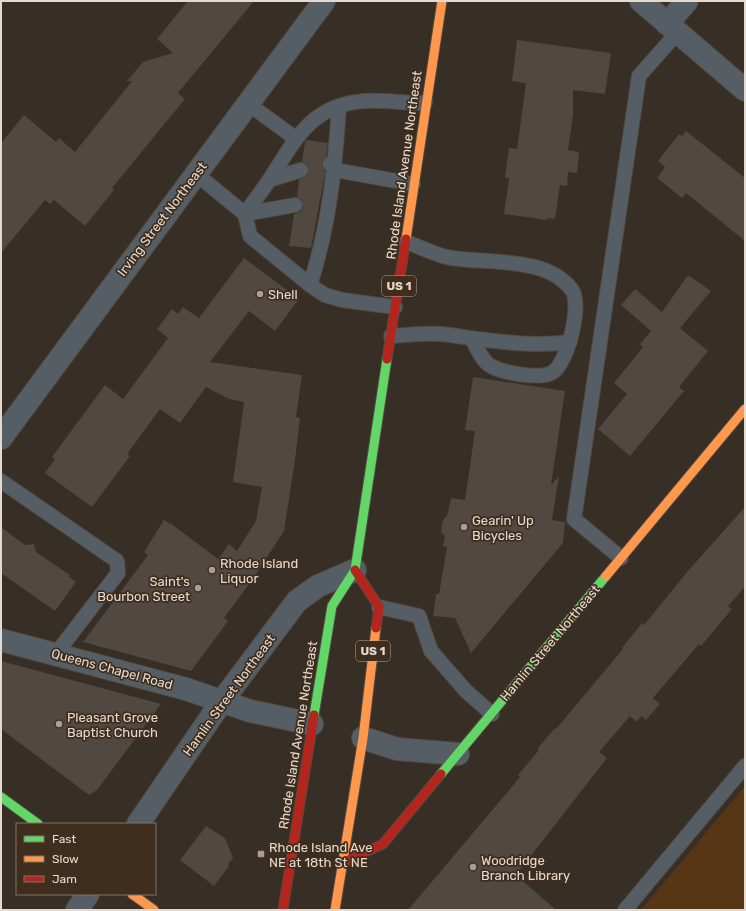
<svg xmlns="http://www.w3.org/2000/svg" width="746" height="911" font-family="Rubik,sans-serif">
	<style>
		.green { fill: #563614 }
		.building { fill: #504841 }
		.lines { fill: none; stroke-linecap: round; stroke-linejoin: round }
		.lane-casing { stroke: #514a42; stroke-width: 16 }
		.street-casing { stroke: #514a42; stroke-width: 24 }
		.fast-casing { stroke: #514a42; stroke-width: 11 }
		.slow-casing { stroke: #514a42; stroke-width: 11 }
		.jam-casing { stroke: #514a42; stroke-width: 11 }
		.lane { stroke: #565e65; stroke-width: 14 }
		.street { stroke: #565e65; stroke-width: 22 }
		.fast { stroke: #63d668; stroke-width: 9 }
		.slow { stroke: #ff974d; stroke-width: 9 }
		.jam { stroke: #b3261e; stroke-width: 9 }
		.poi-dot { fill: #a89e94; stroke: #3f2e1d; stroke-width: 1.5 }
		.labels { text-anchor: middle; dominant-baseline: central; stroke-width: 3.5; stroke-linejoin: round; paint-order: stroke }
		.shield { fill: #3f2e1d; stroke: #b3a69a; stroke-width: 1 }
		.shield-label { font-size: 12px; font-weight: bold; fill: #e5dad0 }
		.street-label { font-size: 13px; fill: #e5dad0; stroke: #3f2e1d }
		.poi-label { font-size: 13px; fill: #e5dad0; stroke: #3f2e1d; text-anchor: start }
	</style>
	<rect width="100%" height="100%" fill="#372e25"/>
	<path class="green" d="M 745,786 L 745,910 L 641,910 Z"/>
	<path class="building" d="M 188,1 L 254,1 L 178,93 L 185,99 L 112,188 L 114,190 L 85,226 L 54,200 L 50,204 L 45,200 L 1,253 L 1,143 L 24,115 L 56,142 L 59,138 L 75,152 L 132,81 L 127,81 L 143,62 L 173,53 L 157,39 Z
		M 517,40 L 611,53 L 605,94 L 573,90 L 573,115 L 568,150 L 579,152 L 577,173 L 568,172 L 567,186 L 560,185 L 555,219 L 547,218 L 547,220 L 504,214 L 509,178 L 505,178 L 509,148 L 517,149 L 526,83 L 512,81 Z
		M 686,131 L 745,178 L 745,241 L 686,193 L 682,198 L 657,178 L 665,167 L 658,161 L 679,134 L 682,136 Z
		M 307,140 L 328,143 L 326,157 L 322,161 L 325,173 L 311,248 L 289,246 L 294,214 L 300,212 L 303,208 L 302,200 L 297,197 L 299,179 L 307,176 L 309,171 L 307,164 L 302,162 L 305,142 Z
		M 244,258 L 299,299 L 275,331 L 249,311 L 210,362 L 302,375 L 296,417 L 300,418 L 295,460 L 284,531 L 250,583 L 224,618 L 228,621 L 191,671 L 83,642 L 148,555 L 144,552 L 164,520 L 170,524 L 170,523 L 218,559 L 229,544 L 237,551 L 256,521 L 262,487 L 233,482 L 244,402 L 229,399 L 206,387 L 180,423 L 160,409 L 127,454 L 130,456 L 92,507 L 45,473 L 55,459 L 52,457 L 105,385 L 123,399 L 168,338 L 157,329 L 172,309 L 178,314 L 183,307 L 199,318 Z
		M 688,275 L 711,291 L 680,328 L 708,351 L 679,387 L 684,391 L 630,456 L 598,429 L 627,394 L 614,383 L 643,347 L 640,344 L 651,331 L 621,305 L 635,289 L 662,312 Z
		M 473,377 L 565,391 L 551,485 L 559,476 L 552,520 L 565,522 L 563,543 L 471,653 L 455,618 L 433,616 L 436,594 L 439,594 L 447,547 L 443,546 L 445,536 L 441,532 L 443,520 L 447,516 L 451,498 L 465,500 L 475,431 L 465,430 Z
		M 745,507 L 745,587 L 728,606 L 732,609 L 701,646 L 699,644 L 653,698 L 660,704 L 646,720 L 641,716 L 637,722 L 630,716 L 599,752 L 607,758 L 516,875 L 556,910 L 408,910 L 520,777 L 518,775 L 539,750 L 537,749 L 555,728 L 556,729 L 623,649 L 622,648 L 642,623 L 644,625 L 687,572 Z
		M 1,527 L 25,545 L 34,544 L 36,552 L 70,575 L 68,576 L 76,582 L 55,611 L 1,573 Z
		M 1,661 L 161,704 L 97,790 L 89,795 L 1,729 Z
		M 206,826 L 225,838 L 233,858 L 228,864 L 229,866 L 214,886 L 180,860 Z"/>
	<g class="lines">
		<defs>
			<path id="lane" d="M 247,103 L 295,138
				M 330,164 L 335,170 L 413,184
				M 195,173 L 245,214 L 250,236 L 310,285 L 325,295 L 342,300 L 395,307
				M 269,180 L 301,170
				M 245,214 C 253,202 262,191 270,179 C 295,140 311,105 364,101 C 384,100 405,103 425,103
				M 245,214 L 295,205
				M 406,242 C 421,247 437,256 452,258 C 489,264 547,256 572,290 C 582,305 568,362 553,372 C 542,380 503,373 491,366 C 482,361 477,348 472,339
				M 310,285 C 329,226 335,168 339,106
				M 391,336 C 407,335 425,333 441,334 C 483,339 527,348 570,342
				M 1,481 L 117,561 L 118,573 L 55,655
				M 621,558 L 574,519 L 639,76 L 677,33
				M 379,607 L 419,616 L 431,651 L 466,691 L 492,714
				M 625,910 L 745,766"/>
			<path id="street" d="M 641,1 L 745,90
				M 667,24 L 687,1
				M 1,438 L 324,1
				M 1,640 L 186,689 L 250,711 L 312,724
				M 363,738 L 397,749 L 458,754
				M 138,824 L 222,701 L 297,601 L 318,586 L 355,570
				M 77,910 L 88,894"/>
			<path id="fast" d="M 314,715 L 332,606 L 355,570 L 387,359
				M 441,774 L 606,576
				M 1,797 L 38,824"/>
			<path id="slow" d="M 406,239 L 442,1
				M 606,576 L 745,409
				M 132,894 L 154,910
				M 335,910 L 363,738 L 376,628"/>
			<path id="jam" d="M 387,359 L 406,239
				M 355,570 L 379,607 L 376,628
				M 344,862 L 383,844 L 441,774
				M 283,910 L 314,715"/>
		</defs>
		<use href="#lane" class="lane-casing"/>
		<use href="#street" class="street-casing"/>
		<use href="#fast" class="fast-casing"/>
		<use href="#slow" class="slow-casing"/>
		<use href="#jam" class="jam-casing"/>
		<use href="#lane" class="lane"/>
		<use href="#street" class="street"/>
		<use href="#fast" class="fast"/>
		<use href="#slow" class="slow"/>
		<use href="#jam" class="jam"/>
	</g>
	<g class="poi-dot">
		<circle cx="260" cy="294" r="4"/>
		<circle cx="464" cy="527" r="4"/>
		<circle cx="212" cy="570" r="4"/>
		<circle cx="198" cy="588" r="4"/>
		<circle cx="59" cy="724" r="4"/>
		<rect x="257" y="850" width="8" height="8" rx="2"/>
		<circle cx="473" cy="867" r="4"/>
	</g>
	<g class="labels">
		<g class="shield">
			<rect x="382" y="276" width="34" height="20" rx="3"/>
			<rect x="356" y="641" width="34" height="20" rx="3"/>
		</g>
		<g class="shield-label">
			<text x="399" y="286">US 1</text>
			<text x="373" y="651">US 1</text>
		</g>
		<g class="street-label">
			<text transform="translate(404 165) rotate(-82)">Rhode Island Avenue Northeast</text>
			<text transform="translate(162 219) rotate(-53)">Irving Street Northeast</text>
			<text transform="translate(550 643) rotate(-50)">Hamlin Street Northeast</text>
			<text transform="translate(112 669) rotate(15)">Queens Chapel Road</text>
			<text transform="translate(229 695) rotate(-54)">Hamlin Street Northeast</text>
			<text transform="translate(298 735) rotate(-81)">Rhode Island Avenue Northeast</text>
		</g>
		<g class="poi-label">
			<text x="268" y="294">Shell</text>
			<text x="472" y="520">Gearin' Up<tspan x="472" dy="15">Bicycles</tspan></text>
			<text x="220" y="563">Rhode Island<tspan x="220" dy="15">Liquor</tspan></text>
			<text x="190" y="581" text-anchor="end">Saint's<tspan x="190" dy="15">Bourbon Street</tspan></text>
			<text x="67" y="717">Pleasant Grove<tspan x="67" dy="15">Baptist Church</tspan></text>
			<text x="269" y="847">Rhode Island Ave<tspan x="269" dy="15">NE at 18th St NE</tspan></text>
			<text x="481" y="860">Woodridge<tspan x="481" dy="15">Branch Library</tspan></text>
		</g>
	</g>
	<rect width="746" height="911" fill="none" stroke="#e5dad0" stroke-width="4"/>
	<rect x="16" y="823" width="140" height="72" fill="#3f2e1d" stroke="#817365"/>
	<rect x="24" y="836" width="20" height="6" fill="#63d668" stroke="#817365"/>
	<text x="52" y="843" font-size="12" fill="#e5dad0">Fast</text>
	<rect x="24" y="856" width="20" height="6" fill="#ff974d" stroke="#817365"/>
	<text x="52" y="863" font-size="12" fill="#e5dad0">Slow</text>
	<rect x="24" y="876" width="20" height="6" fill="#b3261e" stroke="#817365"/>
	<text x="52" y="883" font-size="12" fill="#e5dad0">Jam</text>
</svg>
